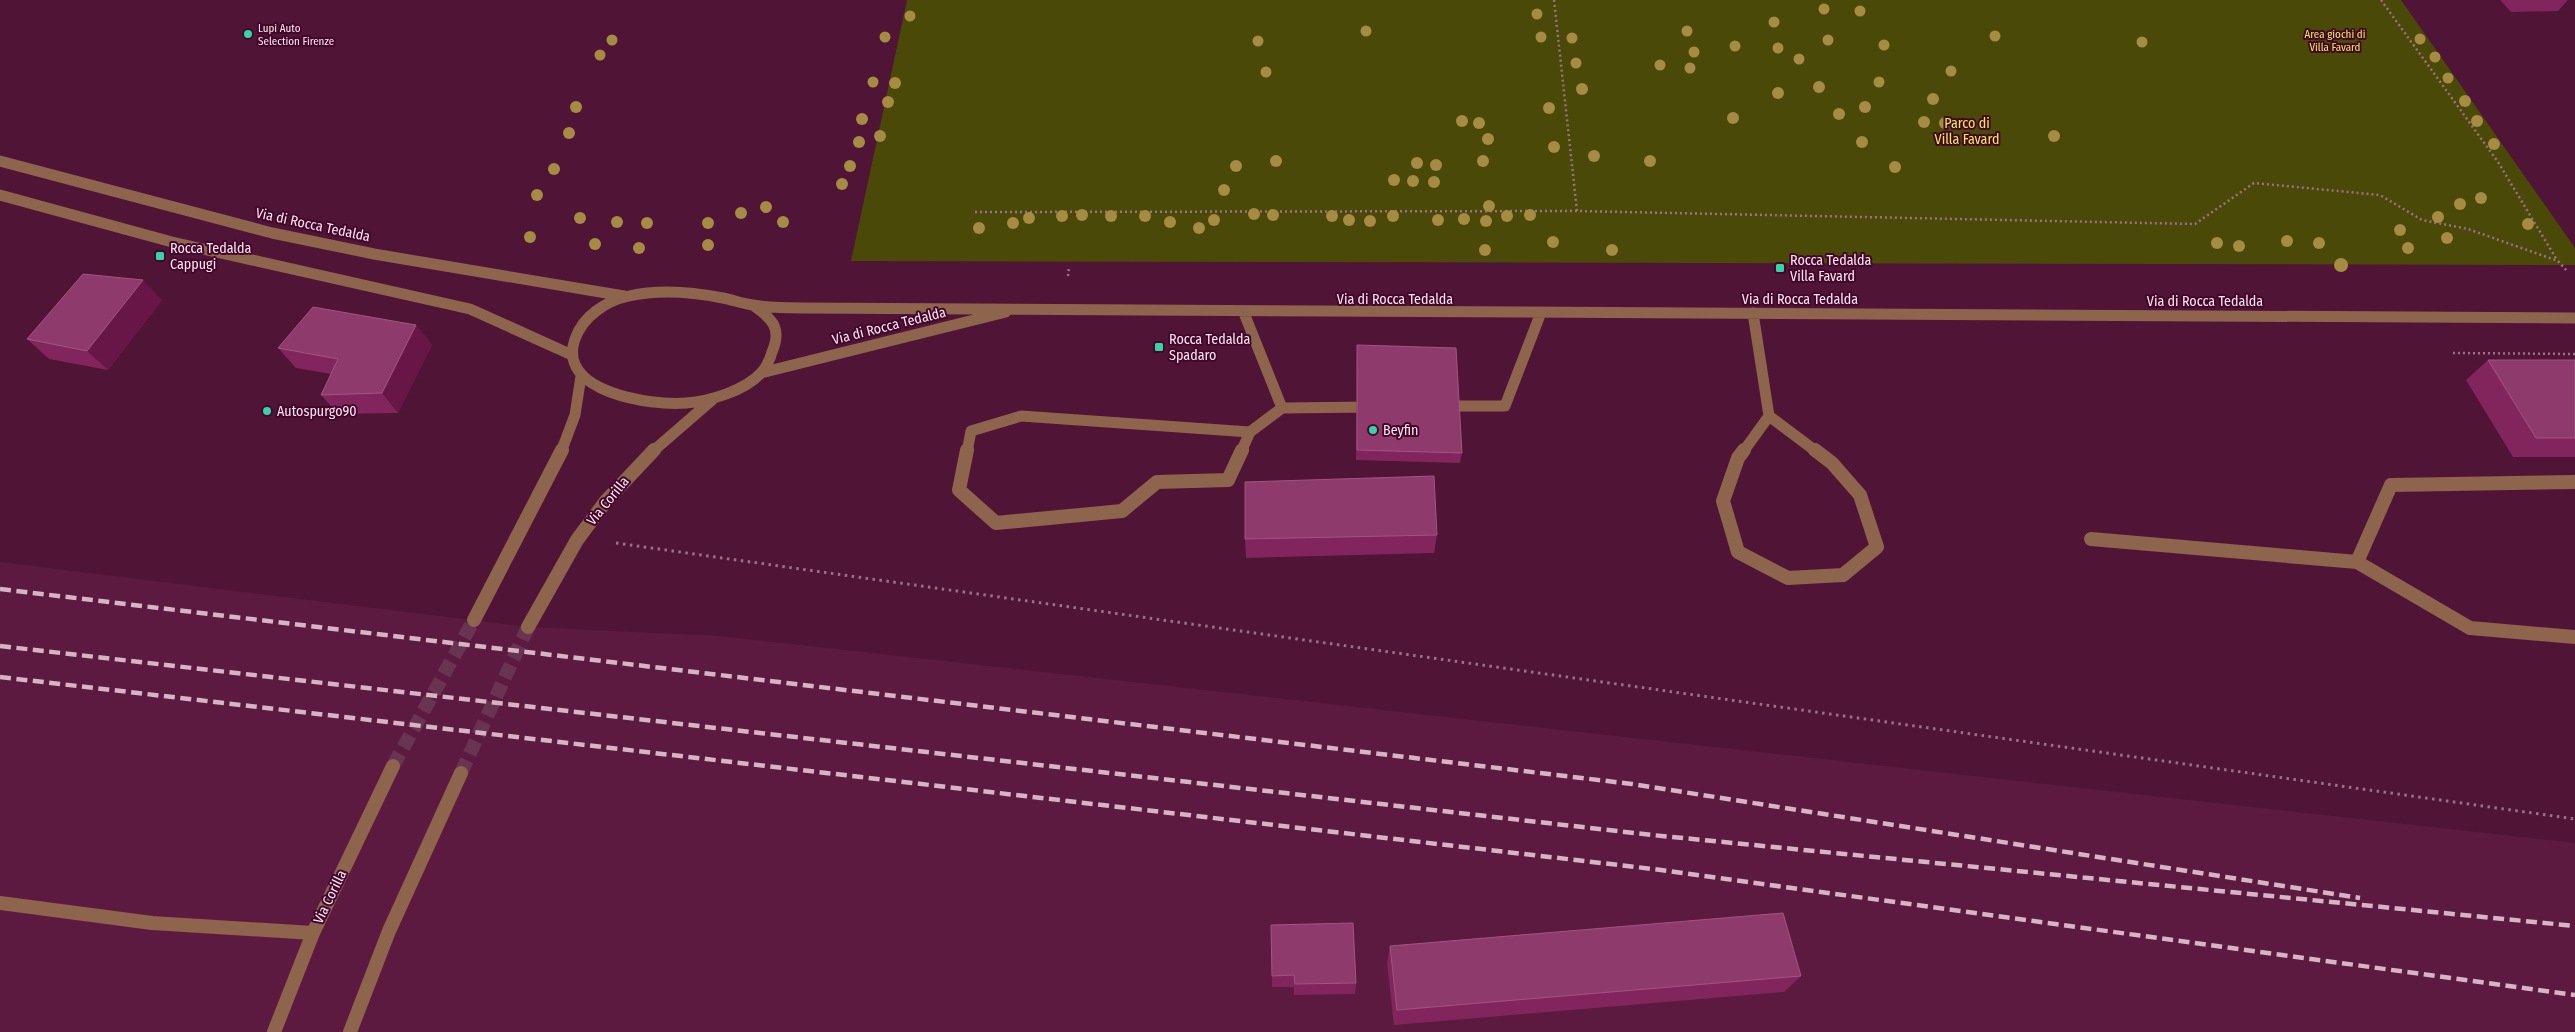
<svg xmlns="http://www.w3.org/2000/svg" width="2575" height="1032" font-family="'Fira Sans Condensed',sans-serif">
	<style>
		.built { fill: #5d1a41 }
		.green { fill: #4a4907 }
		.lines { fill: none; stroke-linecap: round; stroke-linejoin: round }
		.minor-tunnel { stroke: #693452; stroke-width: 14; stroke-dasharray: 14 7; stroke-linecap: butt }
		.path-far1 { stroke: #9c7088; stroke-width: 2.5; stroke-dasharray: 2 3; stroke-linecap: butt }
		.path { stroke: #9c7088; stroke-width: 3; stroke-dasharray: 2.5 4.5; stroke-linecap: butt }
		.minor-far1 { stroke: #8e644d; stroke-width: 11 }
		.minor { stroke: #8e644d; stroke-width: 14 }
		.rail { stroke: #d4b5c4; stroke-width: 4.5; stroke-dasharray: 11 5.5; stroke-linecap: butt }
		.tree { fill: #a68b43 }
		.wall { fill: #82255d }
		.shaded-wall { fill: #681647 }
		.building { fill: #8f3a6d; stroke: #a15581 }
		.poi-dot { fill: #35d4a7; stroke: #43072c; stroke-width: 2 }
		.labels { text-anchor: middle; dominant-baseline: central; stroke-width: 4; stroke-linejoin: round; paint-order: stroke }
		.far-poi-label { font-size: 11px; fill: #fde6f0; stroke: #43072c; text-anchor: start }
		.far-park-label { font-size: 11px; fill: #eeec4d; stroke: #43072c }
		.park-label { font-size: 14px; fill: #eeec4d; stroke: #43072c }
		.street-label { font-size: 14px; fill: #fde6f0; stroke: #43072c }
		.poi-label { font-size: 14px; fill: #fde6f0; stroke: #43072c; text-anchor: start }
	</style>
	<rect width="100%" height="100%" fill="#4f1436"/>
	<path class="built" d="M 0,562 L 528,627 L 720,636 L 2575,843 L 2575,1032 L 0,1032 Z"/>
	<path class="green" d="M 907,0 L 2401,0 L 2575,248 L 2575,265 L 851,261 Z"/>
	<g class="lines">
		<path class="minor-tunnel" d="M 393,766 L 474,620
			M 461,773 L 528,627"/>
		<path class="path-far1" d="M 1554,0 L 1577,211
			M 2381,0 L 2498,162 L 2557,260
			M 975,212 L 1577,211 L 2195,224 L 2254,183 L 2380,195 L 2422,220 L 2468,229 L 2558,261 L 2568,272
			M 1068,276 L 1069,267
			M 2453,353 L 2575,354"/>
		<path class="path" d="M 616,543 L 2575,819"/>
		<path class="minor-far1" d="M 0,161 L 272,233 L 374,254 L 624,296
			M 0,195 L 172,242 L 470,309 L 572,355
			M 754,306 C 773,319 782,329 772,352 C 770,359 767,366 762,372 C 745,391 710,401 686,403 C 651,406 556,392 575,339 C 583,316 606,301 629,296 C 659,289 693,292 723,298 C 733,300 743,304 753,305 C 769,308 785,308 802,308 L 2575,318
			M 1244,313 L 1282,408 L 1372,407
			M 1753,313 L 1769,416
			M 761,373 L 1006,312
			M 1442,406 L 1505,406 L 1540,315
			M 1769,416 L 1817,452
			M 1250,432 L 1282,408
			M 561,452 L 575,415 L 581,376
			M 652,452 L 712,400
			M 967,452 L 971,431 L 1021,416 L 1250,432
			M 1241,452 L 1250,432
			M 1743,452 L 1769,416"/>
		<path class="minor" d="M 967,450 L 959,490 L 996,523 L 1122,511 L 1157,482 L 1228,480 L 1242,450
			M 1744,450 L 1738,458 L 1723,501 L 1738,552 L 1788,578 L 1843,575 L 1877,547 L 1860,495 L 1832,463 L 1815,450
			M 2091,539 L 2357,562 L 2470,628 L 2575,637
			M 2357,562 L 2391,485 L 2575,482
			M 474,620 L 562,450
			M 528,627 L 577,540 L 606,501 L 654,450
			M 0,903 L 152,923 L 313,933
			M 274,1032 L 313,933 L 393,766
			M 350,1032 L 389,931 L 461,773"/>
		<path class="rail" d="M 0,589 L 1632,784 L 2360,898
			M 0,646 L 1652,835 L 2575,926
			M 0,677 L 1653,869 L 2575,995"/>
	</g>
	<g class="tree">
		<circle cx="1824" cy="9" r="5.5"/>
		<circle cx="1860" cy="11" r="5.5"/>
		<circle cx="1537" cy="14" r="5.5"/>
		<circle cx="910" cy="16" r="5.5"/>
		<circle cx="1774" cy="22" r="5.5"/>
		<circle cx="1366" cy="31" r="5.5"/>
		<circle cx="1687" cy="31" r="5.5"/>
		<circle cx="1995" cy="36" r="5.5"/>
		<circle cx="885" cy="37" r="5.5"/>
		<circle cx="1541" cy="37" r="5.5"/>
		<circle cx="1572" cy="38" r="5.5"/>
		<circle cx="2420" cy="39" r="5.5"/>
		<circle cx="612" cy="40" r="5.5"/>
		<circle cx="1828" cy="40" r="5.5"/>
		<circle cx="1258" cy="41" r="5.5"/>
		<circle cx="2142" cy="42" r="5.5"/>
		<circle cx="1884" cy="45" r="5.5"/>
		<circle cx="1735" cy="46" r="5.5"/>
		<circle cx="1778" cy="48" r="5.5"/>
		<circle cx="1694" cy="52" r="5.5"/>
		<circle cx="600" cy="55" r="5.5"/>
		<circle cx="2435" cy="57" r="5.5"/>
		<circle cx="1799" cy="59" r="5.5"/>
		<circle cx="1576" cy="63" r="5.5"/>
		<circle cx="1660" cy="65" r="5.5"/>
		<circle cx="1690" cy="68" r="5.5"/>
		<circle cx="1951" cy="71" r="5.5"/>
		<circle cx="1266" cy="72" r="5.5"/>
		<circle cx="2448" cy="78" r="5.5"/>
		<circle cx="873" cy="82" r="5.5"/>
		<circle cx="1879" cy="82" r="5.5"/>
		<circle cx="895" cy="83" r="6"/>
		<circle cx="1819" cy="87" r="6"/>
		<circle cx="1582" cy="89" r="6"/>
		<circle cx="1778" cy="93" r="6"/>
		<circle cx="1933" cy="99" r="6"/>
		<circle cx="2465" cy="101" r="6"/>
		<circle cx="888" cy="102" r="6"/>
		<circle cx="576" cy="107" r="6"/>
		<circle cx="1865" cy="107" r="6"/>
		<circle cx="1549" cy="108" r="6"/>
		<circle cx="1839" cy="114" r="6"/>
		<circle cx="1733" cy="118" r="6"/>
		<circle cx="862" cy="119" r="6"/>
		<circle cx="1462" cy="121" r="6"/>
		<circle cx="2477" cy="121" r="6"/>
		<circle cx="1924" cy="122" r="6"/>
		<circle cx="1479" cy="123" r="6"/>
		<circle cx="1945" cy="123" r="6"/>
		<circle cx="569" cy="133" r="6"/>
		<circle cx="880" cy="136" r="6"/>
		<circle cx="2054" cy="136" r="6"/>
		<circle cx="1488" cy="139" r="6"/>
		<circle cx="859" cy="142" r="6"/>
		<circle cx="1862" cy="142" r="6"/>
		<circle cx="2494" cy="144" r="6"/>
		<circle cx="1554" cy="147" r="6"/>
		<circle cx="1594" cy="156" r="6"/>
		<circle cx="1276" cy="161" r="6"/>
		<circle cx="1483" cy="161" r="6"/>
		<circle cx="1650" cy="161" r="6"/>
		<circle cx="1417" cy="163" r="6"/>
		<circle cx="1436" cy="165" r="6"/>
		<circle cx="850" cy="166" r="6"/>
		<circle cx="1236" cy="166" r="6"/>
		<circle cx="1895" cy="167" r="6"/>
		<circle cx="554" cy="169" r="6"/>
		<circle cx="1394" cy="180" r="6"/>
		<circle cx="1413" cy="181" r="6"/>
		<circle cx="1434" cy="182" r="6"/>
		<circle cx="842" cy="184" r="6"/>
		<circle cx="1224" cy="190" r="6"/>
		<circle cx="537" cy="195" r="6"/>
		<circle cx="2481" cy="198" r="6"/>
		<circle cx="2460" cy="204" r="6"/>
		<circle cx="1489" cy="206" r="6"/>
		<circle cx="766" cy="207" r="6"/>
		<circle cx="741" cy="213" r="6"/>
		<circle cx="1254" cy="214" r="6"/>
		<circle cx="1082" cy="215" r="6"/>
		<circle cx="1273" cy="215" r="6"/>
		<circle cx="1530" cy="215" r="6"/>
		<circle cx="1062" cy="216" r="6"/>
		<circle cx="1111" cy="216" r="6"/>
		<circle cx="1145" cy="216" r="6"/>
		<circle cx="1332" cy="216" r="6"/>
		<circle cx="1393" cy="216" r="6"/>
		<circle cx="1507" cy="216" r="6"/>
		<circle cx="2438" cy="217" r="6"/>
		<circle cx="580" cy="218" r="6"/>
		<circle cx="1029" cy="218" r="6"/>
		<circle cx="1464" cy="219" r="6"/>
		<circle cx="1214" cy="220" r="6"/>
		<circle cx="1349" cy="220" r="6"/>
		<circle cx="1438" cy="220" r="6"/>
		<circle cx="1370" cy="221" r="6"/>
		<circle cx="1486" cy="221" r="6"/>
		<circle cx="617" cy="222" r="6"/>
		<circle cx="783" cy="222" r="6"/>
		<circle cx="1170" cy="222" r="6"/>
		<circle cx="647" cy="223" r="6"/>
		<circle cx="708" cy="223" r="6"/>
		<circle cx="1013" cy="223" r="6"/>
		<circle cx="2528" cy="224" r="6"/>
		<circle cx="979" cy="228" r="6"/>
		<circle cx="1199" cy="228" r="6"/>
		<circle cx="2400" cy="230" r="6"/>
		<circle cx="530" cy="237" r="6"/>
		<circle cx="2447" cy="238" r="6"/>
		<circle cx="2287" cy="241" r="6"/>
		<circle cx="1553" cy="242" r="6"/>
		<circle cx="2217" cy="243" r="6"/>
		<circle cx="2319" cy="243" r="6"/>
		<circle cx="595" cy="244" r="6"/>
		<circle cx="708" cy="245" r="6"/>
		<circle cx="2239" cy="246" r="6"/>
		<circle cx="639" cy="248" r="6"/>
		<circle cx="2408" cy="248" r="6"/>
		<circle cx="1485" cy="250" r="6"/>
		<circle cx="1612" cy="250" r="6"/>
		<circle cx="2341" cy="265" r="7"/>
	</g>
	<path class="wall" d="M 2500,0 L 2568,0 L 2558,11 L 2511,12 Z
		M 162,300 L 108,370 L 49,359 L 27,339 Z
		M 416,325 L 432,345 L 398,413 L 338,414 L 321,395 L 331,374 L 296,368 L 278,348 Z
		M 1357,345 L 1462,453 L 1460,463 L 1356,460 Z
		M 2488,360 L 2575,360 L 2575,457 L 2513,457 L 2466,380 Z
		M 1437,535 L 1434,553 L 1246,558 L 1245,539 Z
		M 1271,925 L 1356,983 L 1355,994 L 1294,995 L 1294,987 L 1272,987 Z
		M 1390,946 L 1801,976 L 1784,992 L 1394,1025 L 1387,963 Z"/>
	<path class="shaded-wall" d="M 143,280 L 162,300 L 108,370 L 87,351 Z
		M 416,325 L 432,345 L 398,413 L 382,393 Z"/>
	<path class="building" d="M 83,274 L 143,280 L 87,351 L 27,339 Z
		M 313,307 L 416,325 L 382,393 L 321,395 L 338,359 L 278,348 Z
		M 1357,345 L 1456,348 L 1462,453 L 1357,450 Z
		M 2488,360 L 2575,360 L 2575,438 L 2536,438 Z
		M 1434,476 L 1437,535 L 1245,539 L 1245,482 Z
		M 1783,913 L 1801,976 L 1397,1010 L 1390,946 Z
		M 1353,923 L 1356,983 L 1295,984 L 1294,975 L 1272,976 L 1271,925 Z"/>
	<g class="poi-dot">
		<circle cx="248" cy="34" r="5"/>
		<rect x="155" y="251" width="10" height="10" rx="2.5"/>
		<rect x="1775" y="263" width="10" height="10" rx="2.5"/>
		<rect x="1154" y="342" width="10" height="10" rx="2.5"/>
		<circle cx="267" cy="411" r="5"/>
		<circle cx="1373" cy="430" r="5"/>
	</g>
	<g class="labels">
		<g class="far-poi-label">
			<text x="258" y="28">Lupi Auto<tspan x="258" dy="13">Selection Firenze</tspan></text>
		</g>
		<g class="far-park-label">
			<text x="2335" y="34">Area giochi di<tspan x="2335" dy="13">Villa Favard</tspan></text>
		</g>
		<g class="park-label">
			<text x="1967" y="123">Parco di<tspan x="1967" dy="16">Villa Favard</tspan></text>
		</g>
		<g class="street-label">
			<text transform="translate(313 225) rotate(12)">Via di Rocca Tedalda</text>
			<text x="1395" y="299">Via di Rocca Tedalda</text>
			<text x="1800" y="299">Via di Rocca Tedalda</text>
			<text x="2205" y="301">Via di Rocca Tedalda</text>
			<text transform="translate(889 326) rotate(-14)">Via di Rocca Tedalda</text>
			<text transform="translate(608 501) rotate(-51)">Via Corilla</text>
			<text transform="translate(330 897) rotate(-64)">Via Corilla</text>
		</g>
		<g class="poi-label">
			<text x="170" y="248">Rocca Tedalda<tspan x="170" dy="16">Cappugi</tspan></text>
			<text x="1790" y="260">Rocca Tedalda<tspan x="1790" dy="16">Villa Favard</tspan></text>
			<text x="1169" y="339">Rocca Tedalda<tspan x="1169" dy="16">Spadaro</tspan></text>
			<text x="277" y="411">Autospurgo90</text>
			<text x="1383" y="430">Beyfin</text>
		</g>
	</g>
</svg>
